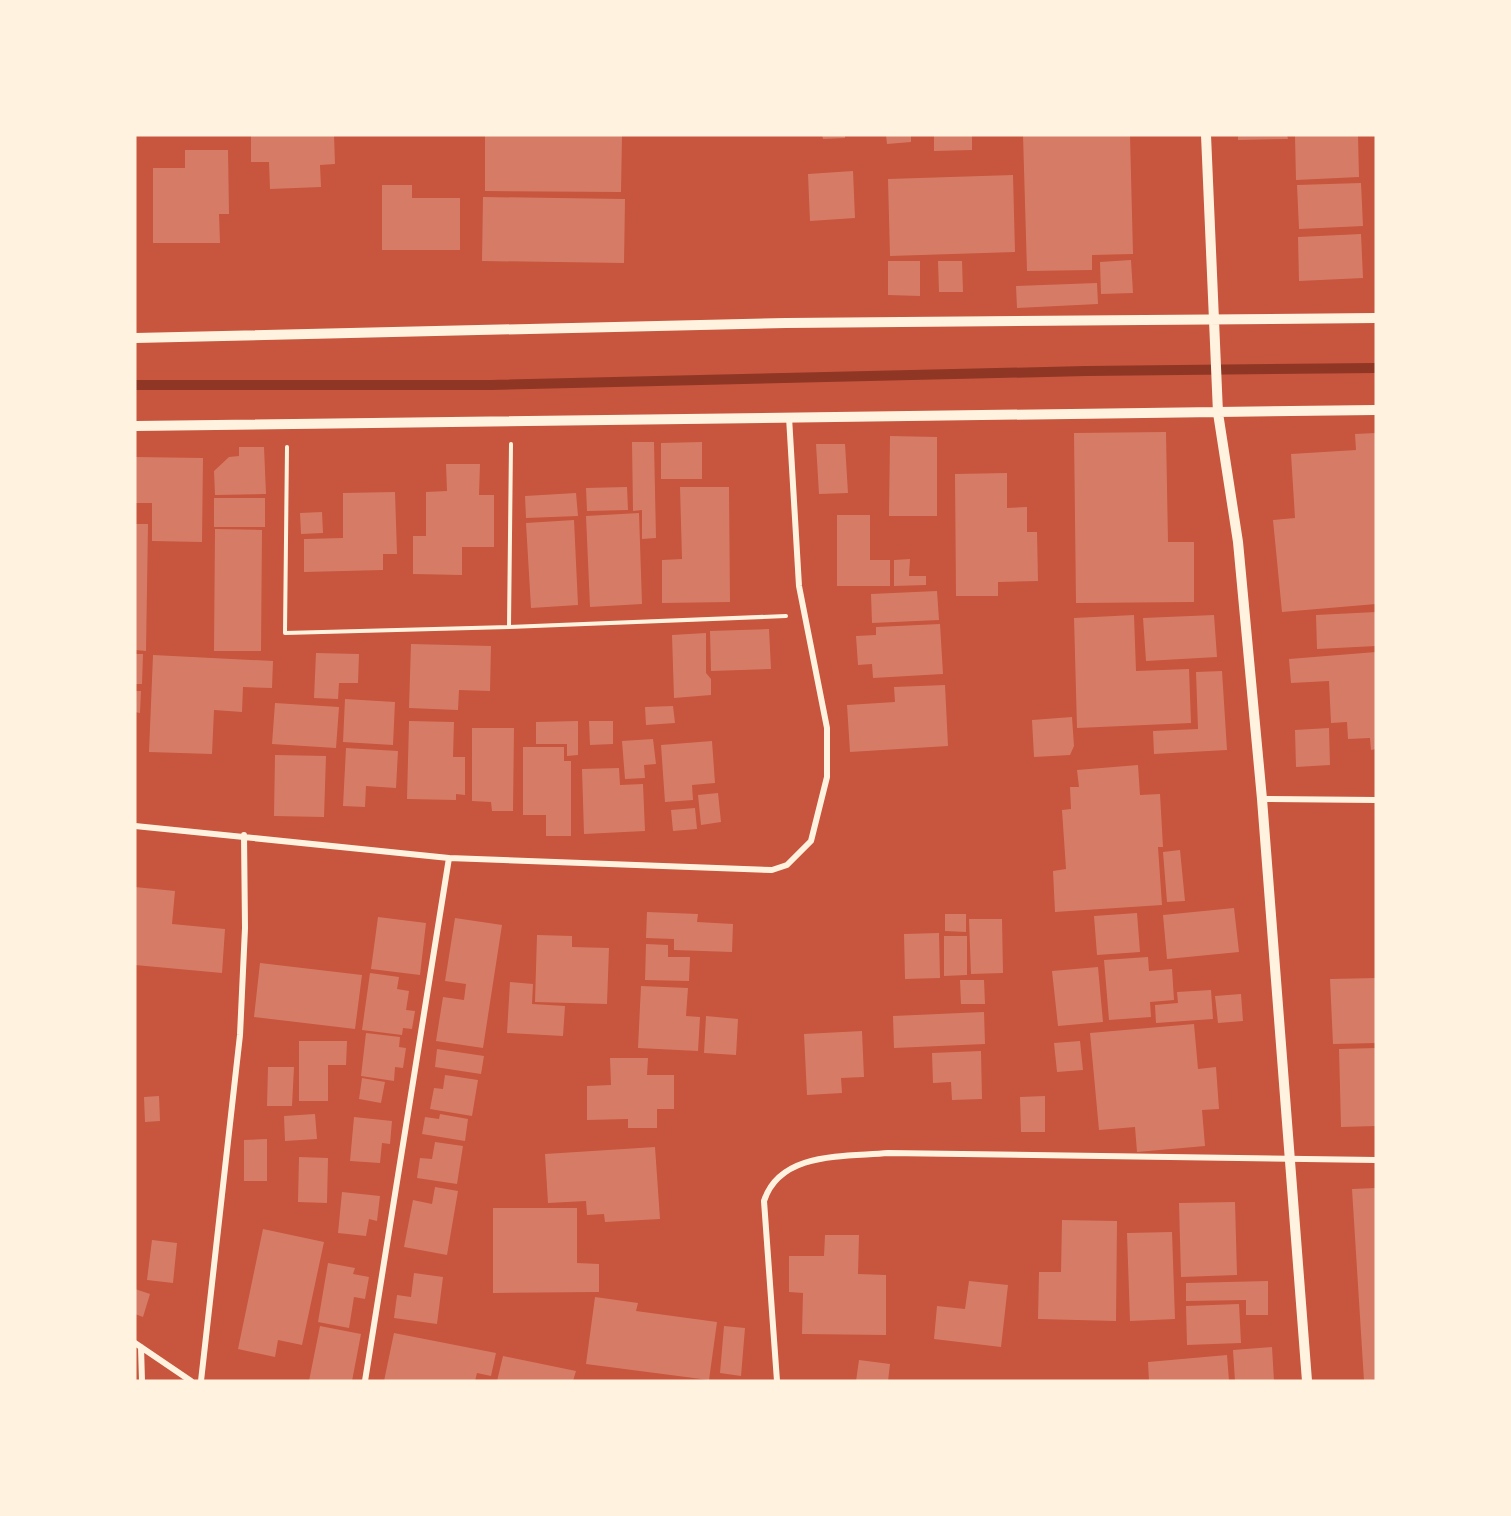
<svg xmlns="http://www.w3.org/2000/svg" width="1511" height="1516" font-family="Jost,sans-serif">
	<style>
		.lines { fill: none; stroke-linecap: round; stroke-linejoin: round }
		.stream { stroke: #8f3625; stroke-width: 10 }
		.building { fill: #d67c66 }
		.path { stroke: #fff3e0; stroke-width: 4 }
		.minor { stroke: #fff3e0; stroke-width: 6 }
		.tertiary { stroke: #fff3e0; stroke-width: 10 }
	</style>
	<rect width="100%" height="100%" fill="#c8553d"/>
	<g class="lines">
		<path class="stream" d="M 135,385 L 491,385 L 1086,371 L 1376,368"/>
	</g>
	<path class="building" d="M 251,135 L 334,135 L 335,164 L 320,165 L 321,187 L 270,189 L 269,162 L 251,162 Z
		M 485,135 L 622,136 L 621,192 L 485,191 Z
		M 822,135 L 845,135 L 845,138 L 823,139 Z
		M 886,135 L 911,135 L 911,142 L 887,144 Z
		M 934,135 L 972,135 L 972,150 L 934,151 Z
		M 1023,135 L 1130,135 L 1133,254 L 1092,255 L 1092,270 L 1027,271 Z
		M 1238,135 L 1287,135 L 1288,139 L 1238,140 Z
		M 1358,135 L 1359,177 L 1296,180 L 1295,136 Z
		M 185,150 L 228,150 L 229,214 L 219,214 L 220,243 L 153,243 L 153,168 L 185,168 Z
		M 853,171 L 855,218 L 810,221 L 808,174 Z
		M 1013,175 L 1015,252 L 890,256 L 888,179 Z
		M 1361,183 L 1363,226 L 1299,229 L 1297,185 Z
		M 382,185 L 412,185 L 412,198 L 460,198 L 460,250 L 382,250 Z
		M 483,197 L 625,199 L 624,263 L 482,261 Z
		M 1361,234 L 1363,278 L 1299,281 L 1298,237 Z
		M 1131,260 L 1133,293 L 1101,294 L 1100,262 Z
		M 888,261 L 920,261 L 920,296 L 888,295 Z
		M 938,261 L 962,261 L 963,292 L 939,292 Z
		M 1097,283 L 1098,304 L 1017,308 L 1016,286 Z
		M 1166,432 L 1168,542 L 1194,542 L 1194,602 L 1076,603 L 1074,433 Z
		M 1376,433 L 1376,604 L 1282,612 L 1273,520 L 1295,518 L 1291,454 L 1356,450 L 1355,434 Z
		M 890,436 L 937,437 L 937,516 L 889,516 Z
		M 632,442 L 654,442 L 656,538 L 642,539 L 642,510 L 633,511 Z
		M 702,442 L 702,479 L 661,479 L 661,443 Z
		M 816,444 L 845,444 L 848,493 L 819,494 Z
		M 239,447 L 264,447 L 266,494 L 215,495 L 214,471 L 229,457 L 239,456 Z
		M 135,457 L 203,458 L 202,542 L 152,541 L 152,503 L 135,503 Z
		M 446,464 L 480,464 L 479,495 L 494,495 L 494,547 L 462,547 L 462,575 L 413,574 L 413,536 L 426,536 L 426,492 L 447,491 Z
		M 1007,473 L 1007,508 L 1027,507 L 1027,532 L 1037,532 L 1038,581 L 998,582 L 998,596 L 956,596 L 955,474 Z
		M 627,487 L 628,510 L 587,511 L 586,488 Z
		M 680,487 L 729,487 L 730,602 L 662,603 L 662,560 L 682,559 Z
		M 395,492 L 397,554 L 383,554 L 383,570 L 304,572 L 304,539 L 343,538 L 343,493 Z
		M 576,493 L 578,516 L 526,518 L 525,496 Z
		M 214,498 L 265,498 L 265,527 L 214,527 Z
		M 322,512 L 323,533 L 301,534 L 300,513 Z
		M 639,513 L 642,604 L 590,607 L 586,516 Z
		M 837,515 L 870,515 L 870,560 L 890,560 L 890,586 L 837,586 Z
		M 574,520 L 578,605 L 531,608 L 526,523 Z
		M 135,524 L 148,524 L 146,651 L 135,650 Z
		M 215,529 L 262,530 L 261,651 L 214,651 Z
		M 910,559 L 909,576 L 926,576 L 926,585 L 894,586 L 894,560 Z
		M 937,591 L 939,620 L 872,623 L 871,594 Z
		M 1376,612 L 1376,646 L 1317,649 L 1316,615 Z
		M 1134,615 L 1136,671 L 1189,669 L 1191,723 L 1077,728 L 1074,618 Z
		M 1214,615 L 1217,657 L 1146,661 L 1143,618 Z
		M 940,624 L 943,674 L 873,678 L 872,664 L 858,665 L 856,636 L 876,635 L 876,627 Z
		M 769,629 L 771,669 L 711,671 L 710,631 Z
		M 706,633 L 706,673 L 711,679 L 711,695 L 674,698 L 672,635 Z
		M 411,644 L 491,646 L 490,691 L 459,690 L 458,710 L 409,708 Z
		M 1376,652 L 1376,749 L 1371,750 L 1370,738 L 1348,739 L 1347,722 L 1331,723 L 1329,681 L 1291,683 L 1289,659 Z
		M 316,653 L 359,654 L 358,683 L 339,683 L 338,699 L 314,698 Z
		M 135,654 L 143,654 L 142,684 L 135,684 Z
		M 153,655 L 273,661 L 272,688 L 243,687 L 242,712 L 214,710 L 212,754 L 149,752 Z
		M 1222,671 L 1227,750 L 1154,754 L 1153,731 L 1198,729 L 1196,672 Z
		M 945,685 L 948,746 L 850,752 L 847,705 L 895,702 L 894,687 Z
		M 135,691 L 141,691 L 140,713 L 135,712 Z
		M 345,699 L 395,702 L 393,745 L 343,742 Z
		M 275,703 L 339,707 L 336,748 L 272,744 Z
		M 673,706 L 675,723 L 646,725 L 645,707 Z
		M 1072,717 L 1074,746 L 1070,755 L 1034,757 L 1032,720 Z
		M 409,721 L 454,722 L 453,757 L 465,757 L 465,795 L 456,794 L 456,800 L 407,799 Z
		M 578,721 L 578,755 L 567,756 L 567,744 L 536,744 L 536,722 Z
		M 589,721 L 613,721 L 613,744 L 590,745 Z
		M 472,728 L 514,728 L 513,811 L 492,811 L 491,802 L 472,801 Z
		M 1329,728 L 1330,765 L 1296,767 L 1295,730 Z
		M 653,739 L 656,764 L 644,765 L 645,778 L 625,779 L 622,741 Z
		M 712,741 L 715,783 L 692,785 L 693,800 L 665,802 L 661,745 Z
		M 523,747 L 564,747 L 564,761 L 571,761 L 571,836 L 546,836 L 546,815 L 523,815 Z
		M 346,748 L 398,751 L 396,788 L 366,786 L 365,807 L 343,806 Z
		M 275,755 L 326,756 L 324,817 L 274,816 Z
		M 1138,765 L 1140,795 L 1160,794 L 1163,847 L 1158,847 L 1162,905 L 1055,912 L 1053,871 L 1066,869 L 1062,810 L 1071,809 L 1070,787 L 1079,787 L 1077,770 Z
		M 619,768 L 620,785 L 643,784 L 645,831 L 584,834 L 582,769 Z
		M 718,793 L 721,822 L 701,825 L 698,795 Z
		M 695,808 L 697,829 L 673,831 L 671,810 Z
		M 1180,850 L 1185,901 L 1167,902 L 1163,852 Z
		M 135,887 L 175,891 L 172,924 L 225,929 L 222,973 L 135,965 Z
		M 1234,908 L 1239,952 L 1167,959 L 1163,915 Z
		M 647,912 L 698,914 L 697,922 L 733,924 L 732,952 L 674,950 L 674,939 L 646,938 Z
		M 1137,913 L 1140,952 L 1097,955 L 1094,916 Z
		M 945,914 L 966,914 L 966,932 L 945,931 Z
		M 378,917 L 426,923 L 420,975 L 371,969 Z
		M 455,918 L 502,925 L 483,1048 L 436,1041 L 443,997 L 464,1000 L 466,984 L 445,981 Z
		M 969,919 L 1002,919 L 1003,973 L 971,974 Z
		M 939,933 L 940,978 L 905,979 L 904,934 Z
		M 537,935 L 572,936 L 572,947 L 609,948 L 607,1004 L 535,1002 Z
		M 944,936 L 967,936 L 967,975 L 944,976 Z
		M 646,944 L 668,945 L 668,957 L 690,957 L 689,981 L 645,980 Z
		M 1148,957 L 1149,971 L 1172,969 L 1174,1000 L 1150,1002 L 1151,1017 L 1109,1020 L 1104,960 Z
		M 260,963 L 362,975 L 355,1029 L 254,1017 Z
		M 1098,967 L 1103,1022 L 1058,1026 L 1052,971 Z
		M 370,973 L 399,977 L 397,989 L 409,991 L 406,1010 L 415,1011 L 412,1029 L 403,1028 L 402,1035 L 362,1030 Z
		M 1376,978 L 1376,1043 L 1333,1044 L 1330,979 Z
		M 960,980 L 984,980 L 985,1004 L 961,1004 Z
		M 510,982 L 533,984 L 532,1004 L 565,1006 L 563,1036 L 507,1033 Z
		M 641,986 L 688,988 L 686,1016 L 700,1017 L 698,1051 L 638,1048 Z
		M 1211,990 L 1213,1019 L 1156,1023 L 1155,1005 L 1178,1003 L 1177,992 Z
		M 1241,994 L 1243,1021 L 1218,1023 L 1215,996 Z
		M 984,1012 L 985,1044 L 894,1048 L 893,1016 Z
		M 706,1016 L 738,1019 L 736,1055 L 704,1053 Z
		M 1194,1024 L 1198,1069 L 1216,1067 L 1219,1109 L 1202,1110 L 1205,1146 L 1137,1152 L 1135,1127 L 1099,1130 L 1090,1033 Z
		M 862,1031 L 864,1077 L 841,1078 L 842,1093 L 807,1095 L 804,1034 Z
		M 366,1033 L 400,1037 L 399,1047 L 406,1048 L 403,1068 L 395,1067 L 394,1081 L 361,1076 Z
		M 299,1041 L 347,1041 L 346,1065 L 328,1065 L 328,1101 L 299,1101 Z
		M 1080,1041 L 1083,1070 L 1057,1072 L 1054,1043 Z
		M 1376,1048 L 1376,1126 L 1341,1127 L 1339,1049 Z
		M 437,1049 L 484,1056 L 481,1074 L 435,1067 Z
		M 981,1051 L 982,1099 L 952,1100 L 951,1082 L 933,1083 L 932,1053 Z
		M 610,1058 L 648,1058 L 647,1075 L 674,1075 L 674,1109 L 657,1109 L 657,1128 L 628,1128 L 628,1119 L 587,1120 L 587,1086 L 611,1085 Z
		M 268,1067 L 294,1067 L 292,1106 L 267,1106 Z
		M 445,1075 L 478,1080 L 472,1116 L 430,1109 L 434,1088 L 443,1089 Z
		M 362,1078 L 385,1082 L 381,1103 L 359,1099 Z
		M 159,1096 L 160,1121 L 145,1122 L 144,1097 Z
		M 1045,1096 L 1045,1132 L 1021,1132 L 1020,1097 Z
		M 315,1114 L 317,1139 L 285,1141 L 284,1116 Z
		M 440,1114 L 468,1119 L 465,1141 L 422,1134 L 425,1117 L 439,1119 Z
		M 354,1117 L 392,1121 L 390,1144 L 382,1143 L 380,1163 L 350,1161 Z
		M 267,1139 L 267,1181 L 244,1181 L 244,1140 Z
		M 435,1142 L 463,1146 L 457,1184 L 417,1178 L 420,1158 L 432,1159 Z
		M 655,1147 L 660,1219 L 605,1222 L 604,1214 L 587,1215 L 586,1201 L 548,1203 L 545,1154 Z
		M 299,1157 L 328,1158 L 327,1203 L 298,1202 Z
		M 435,1187 L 458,1191 L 447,1255 L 404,1247 L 413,1200 L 432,1204 Z
		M 1376,1188 L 1376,1381 L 1364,1381 L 1352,1189 Z
		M 342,1192 L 380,1196 L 377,1221 L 369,1219 L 366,1236 L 338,1233 Z
		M 1235,1202 L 1237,1275 L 1181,1277 L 1179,1203 Z
		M 493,1208 L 577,1208 L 577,1263 L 599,1264 L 599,1292 L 493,1293 Z
		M 1062,1220 L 1117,1221 L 1116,1321 L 1038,1319 L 1039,1272 L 1061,1272 Z
		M 263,1229 L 324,1242 L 302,1345 L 278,1340 L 275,1357 L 238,1349 Z
		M 1172,1232 L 1175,1319 L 1130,1321 L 1127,1233 Z
		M 825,1235 L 859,1235 L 858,1274 L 886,1275 L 886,1335 L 802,1334 L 803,1293 L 789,1292 L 789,1256 L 824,1256 Z
		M 152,1240 L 177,1243 L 173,1283 L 147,1280 Z
		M 328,1263 L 355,1268 L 353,1274 L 369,1277 L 365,1299 L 354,1297 L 349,1328 L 318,1322 Z
		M 414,1273 L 443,1277 L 437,1324 L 394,1318 L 397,1295 L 411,1297 Z
		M 969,1281 L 1008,1285 L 1001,1347 L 934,1339 L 937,1306 L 965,1309 Z
		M 1268,1281 L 1268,1315 L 1246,1315 L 1246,1300 L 1186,1301 L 1186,1283 Z
		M 135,1289 L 150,1294 L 143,1317 L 135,1314 Z
		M 595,1297 L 638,1303 L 636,1311 L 717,1322 L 709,1380 L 586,1364 Z
		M 1239,1304 L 1241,1343 L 1187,1345 L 1186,1306 Z
		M 320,1326 L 361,1334 L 352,1381 L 309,1381 Z
		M 724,1326 L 745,1328 L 741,1376 L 720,1373 Z
		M 394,1333 L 496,1353 L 491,1376 L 477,1373 L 475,1381 L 384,1381 Z
		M 1272,1347 L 1274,1381 L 1235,1381 L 1233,1350 Z
		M 1227,1355 L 1229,1381 L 1149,1381 L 1148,1362 Z
		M 503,1356 L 576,1371 L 573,1381 L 497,1381 Z
		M 859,1360 L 890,1364 L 888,1381 L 856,1381 Z"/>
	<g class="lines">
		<path class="path" d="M 511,444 L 509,627 L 786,616
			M 287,447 L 285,633 L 509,627"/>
		<path class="minor" d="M 1262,799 L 1376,800
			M 135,826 L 449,858 L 772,870 L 787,865 L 811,841 L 827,777 L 827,728 L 799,586 L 789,417
			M 135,1343 L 191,1381
			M 141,1347 L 142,1381
			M 201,1381 L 240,1035 L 245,928 L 244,835
			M 365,1381 L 449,858
			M 777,1381 L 764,1201 C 780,1151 845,1157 888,1153 L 1376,1160"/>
		<path class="tertiary" d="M 1206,135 L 1218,413 L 1238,542 L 1262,799 L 1307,1381
			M 135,338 L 786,323 L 1376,318
			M 135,426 L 1376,410"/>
	</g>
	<rect width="1511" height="1516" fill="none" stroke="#fff3e0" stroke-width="273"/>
</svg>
